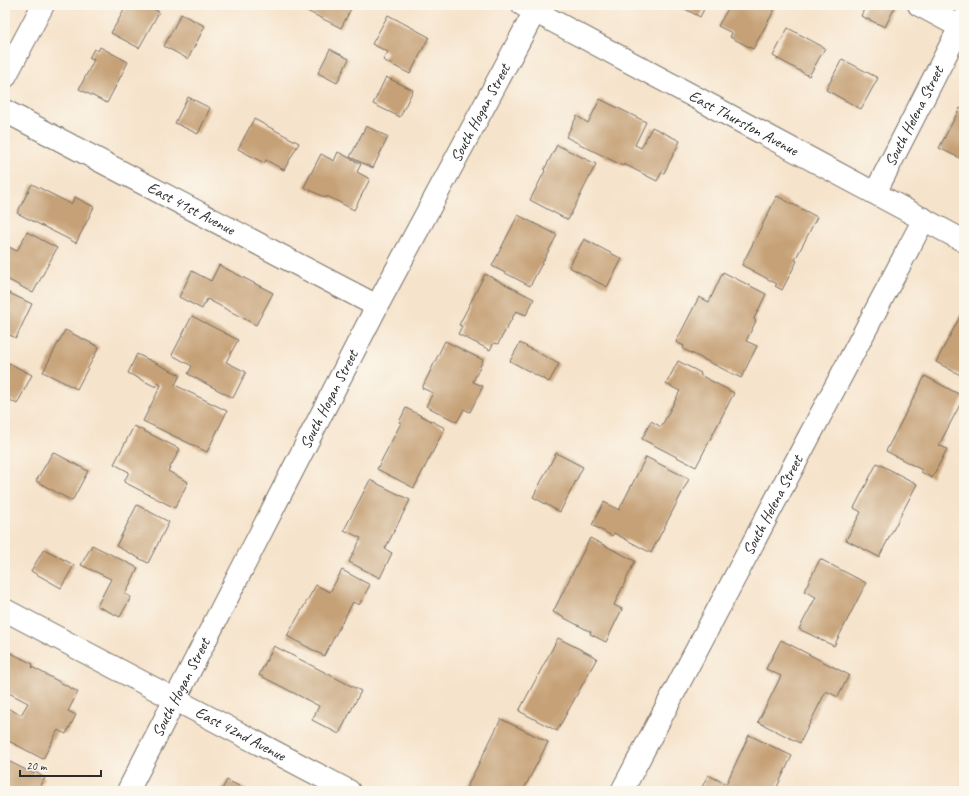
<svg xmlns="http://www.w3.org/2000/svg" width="969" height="796" font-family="Caveat,sans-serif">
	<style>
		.building { fill: #c6a177 }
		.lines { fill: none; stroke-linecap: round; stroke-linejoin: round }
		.minor-casing { stroke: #726b63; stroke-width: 24 }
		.minor { stroke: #fff; stroke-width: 22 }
		.labels { text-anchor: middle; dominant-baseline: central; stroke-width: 3; stroke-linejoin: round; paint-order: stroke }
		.street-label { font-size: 16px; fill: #2b2b2b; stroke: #fbf7ec }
	</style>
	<rect width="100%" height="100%" fill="#fbf7ec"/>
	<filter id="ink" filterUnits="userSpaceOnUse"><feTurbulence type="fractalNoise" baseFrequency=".025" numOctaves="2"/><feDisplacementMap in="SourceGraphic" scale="8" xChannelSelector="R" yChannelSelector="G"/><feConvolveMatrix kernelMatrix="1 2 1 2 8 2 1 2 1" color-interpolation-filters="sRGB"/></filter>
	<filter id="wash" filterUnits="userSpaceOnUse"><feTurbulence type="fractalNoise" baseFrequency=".012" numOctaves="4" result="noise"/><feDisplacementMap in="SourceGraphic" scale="16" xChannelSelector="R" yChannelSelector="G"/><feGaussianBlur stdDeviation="0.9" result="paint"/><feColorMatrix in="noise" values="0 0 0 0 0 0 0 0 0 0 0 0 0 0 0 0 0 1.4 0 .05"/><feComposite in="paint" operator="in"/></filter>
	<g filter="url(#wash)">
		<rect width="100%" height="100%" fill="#f6e3cb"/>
		<g id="blocks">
			<path class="building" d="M 127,5 L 147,5 L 159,12 L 139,48 L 111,33 Z
				M 308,5 L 353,5 L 341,28 L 305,10 Z
				M 678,5 L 706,5 L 700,17 Z
				M 730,5 L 777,5 L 753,49 L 730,37 L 732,33 L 718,26 Z
				M 866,5 L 896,5 L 885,27 L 861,16 Z
				M 181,14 L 205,26 L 188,59 L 164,46 Z
				M 388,15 L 429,37 L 410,74 L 383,60 L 388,52 L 372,44 Z
				M 788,28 L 825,48 L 809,76 L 773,56 Z
				M 100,47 L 128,62 L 107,103 L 79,89 L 94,60 L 89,58 L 94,49 L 98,51 Z
				M 330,49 L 349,59 L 337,83 L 318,73 Z
				M 842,59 L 878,78 L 861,109 L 826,90 Z
				M 386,77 L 413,90 L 400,117 L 373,104 Z
				M 188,97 L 210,108 L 198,134 L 175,123 Z
				M 600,99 L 646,122 L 635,145 L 641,148 L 652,127 L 680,141 L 664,173 L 662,172 L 657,181 L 624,164 L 623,166 L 566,137 L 577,116 L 588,123 Z
				M 960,108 L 964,110 L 964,160 L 939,148 Z
				M 254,119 L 299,143 L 284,170 L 266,160 L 264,163 L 238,149 Z
				M 366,126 L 388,137 L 373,168 L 350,157 Z
				M 557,145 L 596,164 L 568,220 L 530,200 L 545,171 L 544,170 Z
				M 338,152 L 361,164 L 357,172 L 370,179 L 354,210 L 327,196 L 326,198 L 304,187 L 321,154 L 334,161 Z
				M 32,184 L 71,204 L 75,197 L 94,207 L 76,243 L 17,213 Z
				M 777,196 L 817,217 L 795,260 L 797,261 L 782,290 L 775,286 L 777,284 L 742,265 Z
				M 518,215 L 557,235 L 530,286 L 492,266 Z
				M 27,232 L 57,248 L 33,293 L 5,278 L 5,245 L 17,251 Z
				M 584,239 L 622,259 L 607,287 L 569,267 Z
				M 219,265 L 273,293 L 256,325 L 207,299 L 202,309 L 179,297 L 192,271 L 211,281 Z
				M 723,272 L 766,294 L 754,319 L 756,321 L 746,341 L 757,346 L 741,378 L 683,349 L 684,346 L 676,342 L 699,297 L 709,302 Z
				M 485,274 L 534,299 L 526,315 L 516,311 L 498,344 L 494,343 L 490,350 L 458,334 L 462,326 L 459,325 Z
				M 5,291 L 32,304 L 16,338 L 5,333 Z
				M 964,309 L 964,377 L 936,362 Z
				M 192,316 L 238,340 L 226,362 L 246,372 L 233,398 L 188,374 L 192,366 L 172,355 Z
				M 65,330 L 99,347 L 77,389 L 43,372 Z
				M 445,341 L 483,360 L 473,382 L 483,386 L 470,412 L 464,409 L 457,422 L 426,406 L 433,393 L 422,388 Z
				M 520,343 L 559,364 L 549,382 L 510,361 Z
				M 137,354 L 180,375 L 175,385 L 227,411 L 207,452 L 143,421 L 161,385 L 158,383 L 156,387 L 128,373 Z
				M 678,361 L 701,373 L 700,375 L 734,393 L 696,467 L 642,439 L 651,421 L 661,427 L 680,391 L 666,384 Z
				M 7,362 L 32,375 L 17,404 L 5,397 L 5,367 Z
				M 925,376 L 964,397 L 939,445 L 947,449 L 932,478 L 921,472 L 922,470 L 886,451 Z
				M 406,408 L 445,428 L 414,488 L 377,469 L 401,423 L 399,422 Z
				M 5,422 L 10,424 L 5,433 Z
				M 134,426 L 180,449 L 168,471 L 188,482 L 175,508 L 124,482 L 129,472 L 114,464 Z
				M 53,452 L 88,471 L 72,501 L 36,481 Z
				M 556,453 L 583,467 L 560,512 L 533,497 Z
				M 646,457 L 689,479 L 651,553 L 614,533 L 612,536 L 592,525 L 604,502 L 619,510 Z
				M 877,463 L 917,484 L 879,557 L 846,540 L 861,512 L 854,508 Z
				M 370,480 L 410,500 L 385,549 L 392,553 L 380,578 L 349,562 L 361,538 L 344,530 Z
				M 137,505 L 169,522 L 148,563 L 116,546 Z
				M 590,538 L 635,561 L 614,605 L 622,609 L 606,642 L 590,634 L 591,632 L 553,612 Z
				M 92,545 L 138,568 L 125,594 L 131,597 L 120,617 L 97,606 L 111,579 L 81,565 Z
				M 44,549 L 74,565 L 61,588 L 31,571 Z
				M 820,559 L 866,583 L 834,646 L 799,629 L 816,597 L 804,591 Z
				M 342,570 L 370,585 L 359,605 L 353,602 L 324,656 L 287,636 L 316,585 L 330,592 Z
				M 558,638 L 597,658 L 557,731 L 519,711 Z
				M 781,640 L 849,675 L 838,697 L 826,691 L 800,743 L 758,722 L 781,676 L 766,669 Z
				M 274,646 L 361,691 L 339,734 L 312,720 L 319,706 L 259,675 Z
				M 5,650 L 33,664 L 32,667 L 78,692 L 68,711 L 76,715 L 66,734 L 58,730 L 43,759 L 5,739 L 5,707 L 21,715 L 28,703 L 5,691 Z
				M 501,719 L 548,742 L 523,791 L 465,791 Z
				M 749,735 L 792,756 L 775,791 L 700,791 L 708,775 L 726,784 Z
				M 6,760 L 34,774 L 35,772 L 45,778 L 38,791 L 5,791 L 5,761 Z
				M 227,780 L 249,791 L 221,791 Z
				M 964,781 L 964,791 L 959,791 Z"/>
		</g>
	</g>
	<g filter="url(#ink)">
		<use href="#blocks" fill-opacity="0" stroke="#726b63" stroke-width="1"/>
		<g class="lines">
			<defs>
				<g id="minor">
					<path id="s1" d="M 523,5 L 964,241"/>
					<path d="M 919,5 L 964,29"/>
					<path d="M 5,77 L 43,5"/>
					<path id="s2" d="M 5,111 L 377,306"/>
					<path id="s3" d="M 875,193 L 964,19"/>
					<path id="s4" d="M 5,610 L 349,791"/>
					<path id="s5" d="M 128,791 L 377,306 L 535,11"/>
					<path id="s6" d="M 622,791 L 924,219"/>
				</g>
			</defs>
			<use href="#minor" class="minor-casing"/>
			<use href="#minor" class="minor"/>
		</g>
	</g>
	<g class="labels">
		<g class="street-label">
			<text stroke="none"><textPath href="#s5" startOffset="764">South Hogan Street</textPath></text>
			<text stroke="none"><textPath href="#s3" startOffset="86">South Helena Street</textPath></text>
			<text stroke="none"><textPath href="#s1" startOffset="250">East Thurston Avenue</textPath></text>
			<text stroke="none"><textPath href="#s2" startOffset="210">East 41st Avenue</textPath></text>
			<text stroke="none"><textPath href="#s5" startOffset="440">South Hogan Street</textPath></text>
			<text stroke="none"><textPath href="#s6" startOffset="323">South Helena Street</textPath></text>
			<text stroke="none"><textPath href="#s5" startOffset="116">South Hogan Street</textPath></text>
			<text stroke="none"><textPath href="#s4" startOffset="266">East 42nd Avenue</textPath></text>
		</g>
	</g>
	<rect width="969" height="796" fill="none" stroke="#fbf7ec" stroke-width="20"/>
	<path d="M20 770v6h81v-6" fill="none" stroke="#2b2b2b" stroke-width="2"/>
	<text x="26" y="770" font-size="12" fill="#2b2b2b" stroke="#fbf7ec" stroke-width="3" paint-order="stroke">20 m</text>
</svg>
